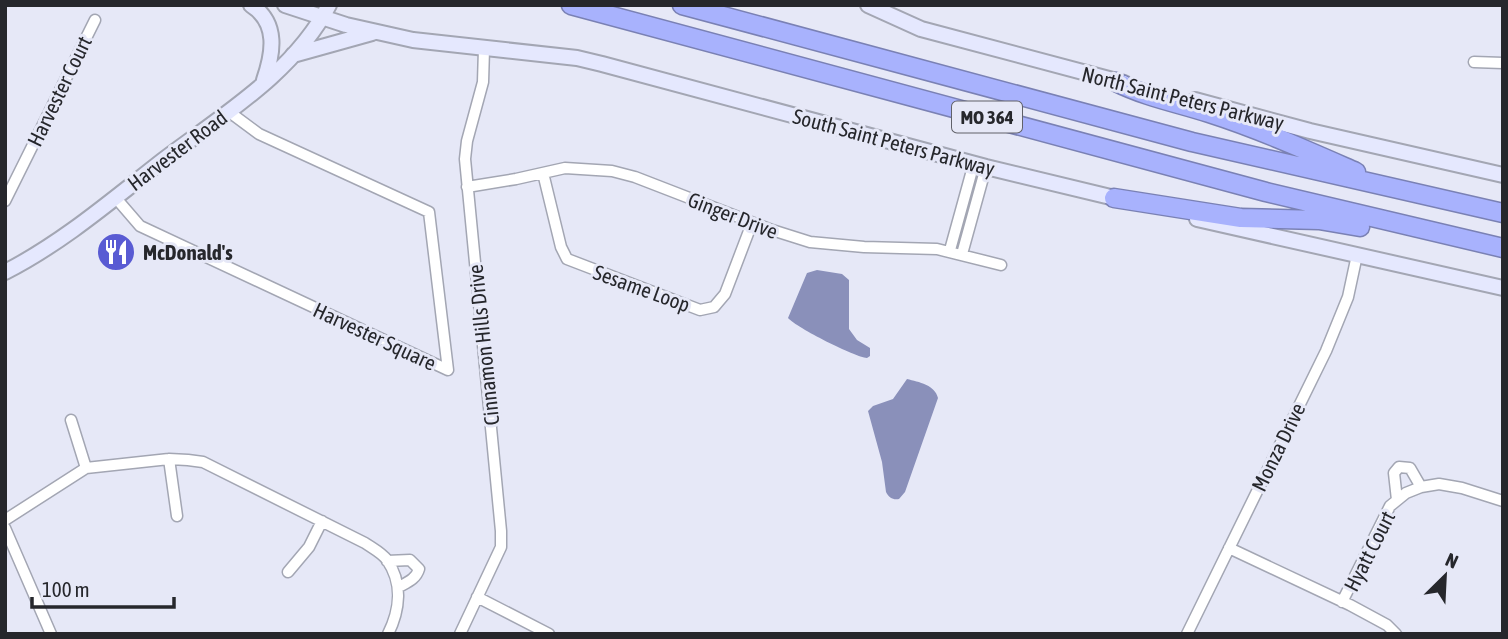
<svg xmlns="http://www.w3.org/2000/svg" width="1508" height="639" font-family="'Asap Condensed',sans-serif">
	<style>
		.water { fill: #8a90ba }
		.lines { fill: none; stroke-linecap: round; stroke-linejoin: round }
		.minor-casing { stroke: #a3a6b3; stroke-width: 13 }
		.secondary-casing { stroke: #a3a6b3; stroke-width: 18 }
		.motorway-casing { stroke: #7a81b4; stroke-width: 21 }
		.minor { stroke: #fff; stroke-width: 10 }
		.secondary { stroke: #e5e8fe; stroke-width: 14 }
		.motorway { stroke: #a8b2fd; stroke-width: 18 }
		.labels { text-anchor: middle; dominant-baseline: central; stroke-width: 6; stroke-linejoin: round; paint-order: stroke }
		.shield { fill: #e6e8f7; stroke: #606169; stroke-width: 2 }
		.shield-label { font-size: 19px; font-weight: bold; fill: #26272c }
		.street-label { font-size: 21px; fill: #26272c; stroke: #e6e8f7 }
		.poi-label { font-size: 21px; font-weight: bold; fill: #26272c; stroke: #e6e8f7; text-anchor: start }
	</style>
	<rect width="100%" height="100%" fill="#e6e8f7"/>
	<path class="water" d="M 817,270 L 842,274 L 849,280 L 849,329 L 857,340 L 870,348 L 870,356 L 867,358 C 855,357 797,328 788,318 L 807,273 Z
		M 907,379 C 919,382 935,385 938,398 L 905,492 L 899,499 C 893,500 889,498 886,492 L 882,462 L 868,411 L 873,406 L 893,399 Z"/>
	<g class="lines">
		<defs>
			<path id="minor" d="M 1474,62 L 1503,63
				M 543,173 L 561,247 L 567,259 L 700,310 L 714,307 L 725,294 L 752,223
				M 467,187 L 516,179 L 565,168 L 612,171 L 635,177 L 772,230 L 810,242 L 864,247 L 937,249 L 1001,265
				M 115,197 L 140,226 L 448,370 L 429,212 L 259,134 L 228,111
				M 5,201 L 95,20
				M 950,250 L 974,163
				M 962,254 L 986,167
				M 71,420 L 86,468
				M 169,459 L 177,516
				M 1397,500 L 1394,473 L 1399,467 L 1410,468 L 1421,487
				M 5,520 L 86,468 L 169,459 L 188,460 L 203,462 L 365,543 C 372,548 382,553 387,560 C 403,583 400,610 388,634
				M 5,528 L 51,634
				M 1229,548 L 1350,605 L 1387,625 L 1396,634
				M 387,561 L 410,560 L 419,569 C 416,579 408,582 399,587
				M 288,572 L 309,547 L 322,521
				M 477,597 L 549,634
				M 1342,602 L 1390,506 L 1406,493 L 1421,487 L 1439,484 L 1462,488 L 1503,501
				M 460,634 L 501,547 L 501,531 L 465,159 L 467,141 L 483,82 L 484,49
				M 1187,634 L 1326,351 L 1348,297 L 1357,255"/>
			<path id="secondary" d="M 251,5 C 279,23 273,54 264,80
				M 285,5 L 346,25 L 413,40 L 577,58 L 602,64 L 986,167 L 1123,200
				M 868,5 L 921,29 L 1124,83
				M 293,55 L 372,33
				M 1195,100 L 1310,131 L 1503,175
				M 1197,219 L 1503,288
				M 5,272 C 62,243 112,200 162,161 C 221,116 294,73 329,5"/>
			<path id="motorway" d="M 571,5 L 1266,192 L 1503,248
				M 682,5 L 1192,142 L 1503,213
				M 1116,82 C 1146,97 1178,103 1209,113 C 1259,129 1308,151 1356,172
				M 1114,198 L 1241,218 L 1319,220 L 1360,227"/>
		</defs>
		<use href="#minor" class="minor-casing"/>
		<use href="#secondary" class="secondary-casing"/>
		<use href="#motorway" class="motorway-casing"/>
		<use href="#minor" class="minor"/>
		<use href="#secondary" class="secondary"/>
		<use href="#motorway" class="motorway"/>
	</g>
	<defs>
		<symbol id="restaurant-disc" viewBox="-11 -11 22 22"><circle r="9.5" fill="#595bd3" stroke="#e6e8f7"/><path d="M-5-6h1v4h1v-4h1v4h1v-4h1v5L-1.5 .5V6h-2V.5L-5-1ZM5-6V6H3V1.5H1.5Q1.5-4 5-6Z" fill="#fff"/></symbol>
	</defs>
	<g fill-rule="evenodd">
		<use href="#restaurant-disc" x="94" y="230" width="44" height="44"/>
	</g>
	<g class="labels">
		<rect class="shield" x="952" y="101.5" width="70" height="31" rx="5"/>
		<g class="shield-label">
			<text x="987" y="117">MO 364</text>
		</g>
		<g class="street-label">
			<text transform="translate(59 91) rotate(-64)">Harvester Court</text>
			<text transform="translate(1183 98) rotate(14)">North Saint Peters Parkway</text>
			<text transform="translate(894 142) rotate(15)">South Saint Peters Parkway</text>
			<text transform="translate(177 150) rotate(-37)">Harvester Road</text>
			<text transform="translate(733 215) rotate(21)">Ginger Drive</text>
			<text transform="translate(642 288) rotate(20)">Sesame Loop</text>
			<text transform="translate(375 336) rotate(25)">Harvester Square</text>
			<text transform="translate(483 345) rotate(-96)">Cinnamon Hills Drive</text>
			<text transform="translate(1278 447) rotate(-64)">Monza Drive</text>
			<text transform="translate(1369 551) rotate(-63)">Hyatt Court</text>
		</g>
		<g class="poi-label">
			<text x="143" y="252">McDonald's</text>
		</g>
	</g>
	<rect width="1508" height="639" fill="none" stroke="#26272c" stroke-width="14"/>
	<g transform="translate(1445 576) rotate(24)" stroke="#e6e8f7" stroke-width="5" paint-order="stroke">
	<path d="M0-5L12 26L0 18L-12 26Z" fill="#26272c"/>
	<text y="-10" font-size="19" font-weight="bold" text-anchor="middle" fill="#26272c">N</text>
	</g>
	<path d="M32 597v10h142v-10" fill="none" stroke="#26272c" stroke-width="3.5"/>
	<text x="42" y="597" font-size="21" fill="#26272c" stroke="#e6e8f7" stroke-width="5" paint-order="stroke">100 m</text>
</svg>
